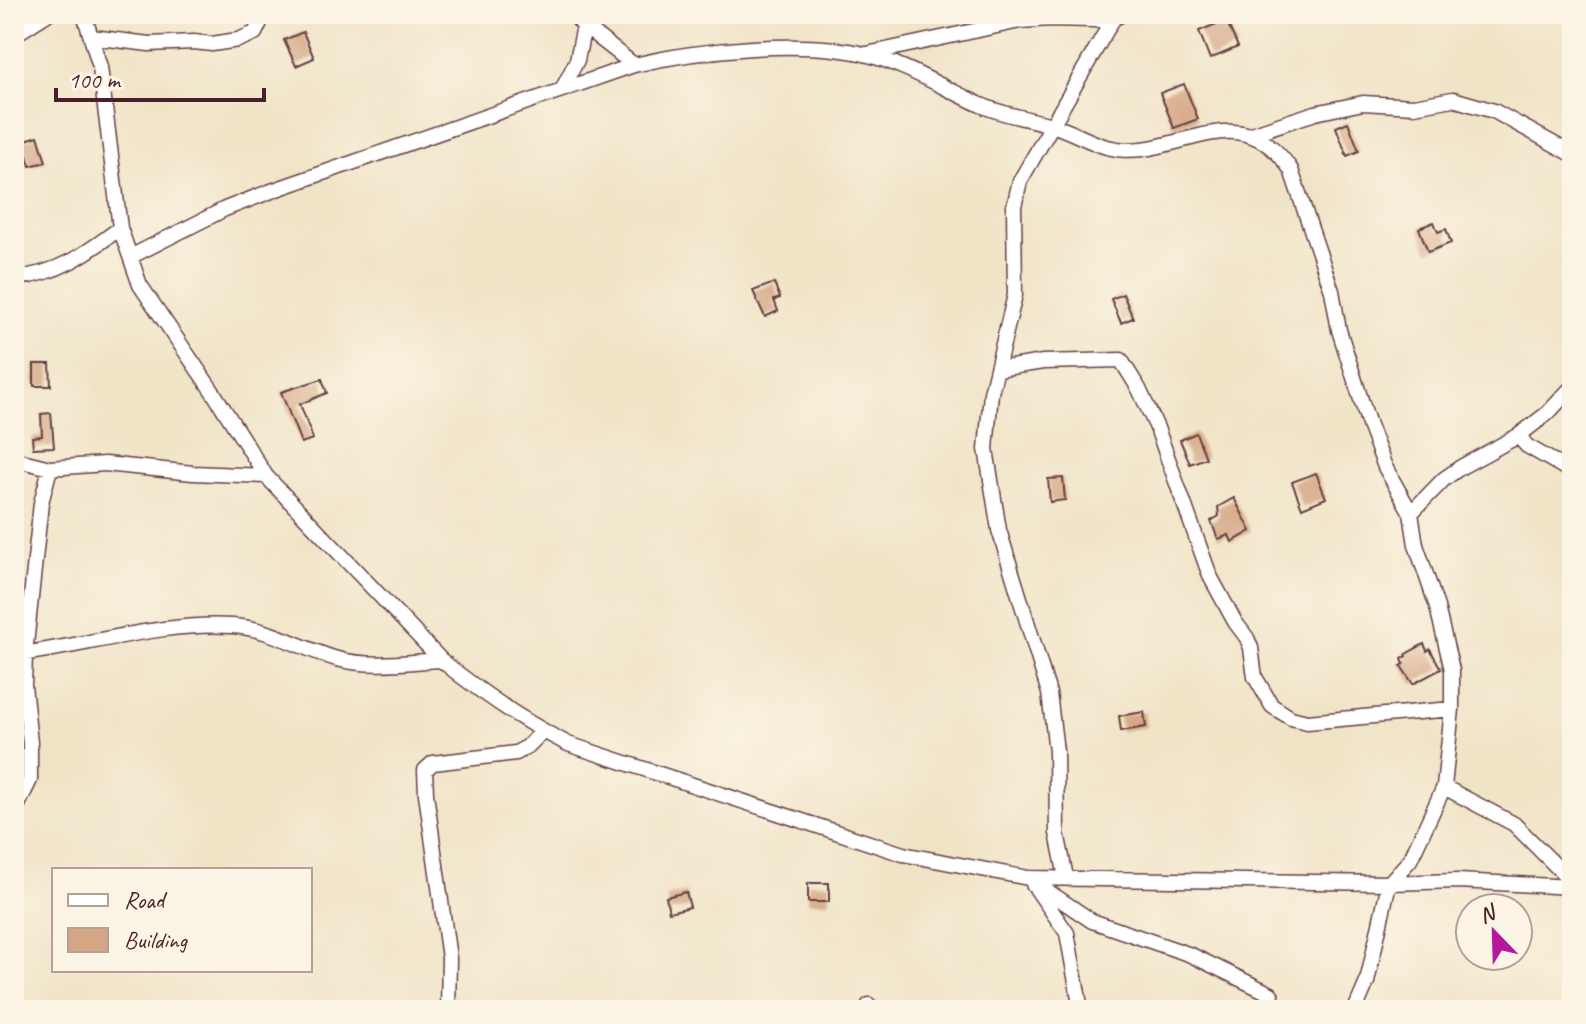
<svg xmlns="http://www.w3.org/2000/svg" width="1586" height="1024" font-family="Caveat,sans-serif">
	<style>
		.building { fill: #d4a683 }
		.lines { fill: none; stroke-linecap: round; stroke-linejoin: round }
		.street-casing { stroke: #633d42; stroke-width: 17 }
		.street { stroke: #fff; stroke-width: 14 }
	</style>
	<rect width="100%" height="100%" fill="#fcf5e5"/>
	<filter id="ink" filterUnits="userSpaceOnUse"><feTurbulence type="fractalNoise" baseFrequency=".0125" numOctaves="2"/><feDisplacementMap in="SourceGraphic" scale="16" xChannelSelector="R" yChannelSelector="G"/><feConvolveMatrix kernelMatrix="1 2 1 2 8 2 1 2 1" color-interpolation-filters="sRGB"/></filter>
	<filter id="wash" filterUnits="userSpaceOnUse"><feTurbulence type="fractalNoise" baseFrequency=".006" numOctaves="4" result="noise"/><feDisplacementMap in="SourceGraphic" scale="32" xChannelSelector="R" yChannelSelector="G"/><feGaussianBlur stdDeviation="1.8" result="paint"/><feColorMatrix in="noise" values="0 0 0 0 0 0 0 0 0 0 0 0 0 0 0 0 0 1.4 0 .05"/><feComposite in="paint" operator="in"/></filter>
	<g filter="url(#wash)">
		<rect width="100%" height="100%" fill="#f0e4c7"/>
		<g id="blocks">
			<path class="building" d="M 1226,20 L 1238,47 L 1210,59 L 1199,31 Z
				M 303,32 L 314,58 L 296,66 L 284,40 Z
				M 1184,84 L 1198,119 L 1174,128 L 1160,93 Z
				M 1348,122 L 1359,151 L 1347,156 L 1336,127 Z
				M 38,136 L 46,162 L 30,166 L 23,141 Z
				M 1434,222 L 1438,232 L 1446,229 L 1451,243 L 1428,252 L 1419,228 Z
				M 774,283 L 780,298 L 774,300 L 778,311 L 765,317 L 753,291 Z
				M 1123,294 L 1133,318 L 1121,323 L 1111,299 Z
				M 34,364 L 50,364 L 51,386 L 34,386 Z
				M 322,379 L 327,393 L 300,404 L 313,439 L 301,443 L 281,392 Z
				M 51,413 L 54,447 L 33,448 L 32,437 L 42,436 L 41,414 Z
				M 1196,433 L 1206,458 L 1190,464 L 1180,440 Z
				M 1316,473 L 1326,498 L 1302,508 L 1292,482 Z
				M 1063,478 L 1065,500 L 1050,502 L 1048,479 Z
				M 1234,498 L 1251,531 L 1232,542 L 1229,535 L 1218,539 L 1211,521 L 1219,516 L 1218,507 Z
				M 1424,644 L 1427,651 L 1430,649 L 1441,669 L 1413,684 L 1401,666 L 1404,664 L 1402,659 L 1407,656 L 1406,654 Z
				M 1144,712 L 1146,727 L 1121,731 L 1119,716 Z
				M 808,883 L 829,883 L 829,902 L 808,902 Z
				M 686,892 L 690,907 L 669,912 L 666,897 Z"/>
		</g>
	</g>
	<g filter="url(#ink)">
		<use href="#blocks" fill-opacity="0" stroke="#633d42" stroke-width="2"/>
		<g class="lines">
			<defs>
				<path id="street" d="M 84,14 L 100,67 L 120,228 L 140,285 L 213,392 L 266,476 L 441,660 C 480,692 523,721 568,744 L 903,854 L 1028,878 L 1389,883 L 1458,881 L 1572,887
					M 573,14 L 584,26 L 634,65
					M 14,35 L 47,14
					M 92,37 L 149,44 L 194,42 L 212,44 L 238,40 L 255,33 L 264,14
					M 867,54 L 1020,21 L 1050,19 L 1093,20 L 1113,19 L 1122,14
					M 562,90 L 577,60 L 584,26
					M 1251,134 L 1315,113 L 1363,103 L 1414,106 L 1453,99 L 1494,111 L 1572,154
					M 132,256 L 225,209 L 274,190 L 634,65 C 697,50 800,39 864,54 C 901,62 945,89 981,105 C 1003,115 1027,118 1051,125 C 1070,130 1088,142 1107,147 C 1173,165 1238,89 1291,170 L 1332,291 L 1339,330 L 1369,425 L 1385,467 L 1411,513 L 1416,545 L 1437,607 L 1452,670 L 1452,709 L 1444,787 L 1410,860 L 1389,883 L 1367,982 L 1355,1010
					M 14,278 C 57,275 87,253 120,228
					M 998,369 L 1043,362 L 1121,360 L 1139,389 L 1157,428 L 1210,576 L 1235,622 L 1247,638 L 1251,648 L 1255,677 L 1272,706 L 1291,718 L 1307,722 L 1452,709
					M 1518,436 L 1527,446 L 1572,472
					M 14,459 L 50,468 L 105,464 L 193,473 L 266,476
					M 1411,513 L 1444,479 L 1461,467 L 1518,436 L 1548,413 L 1572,387
					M 14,655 C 83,647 163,621 232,626 C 270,628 302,649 337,659 C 371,668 407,662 441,660
					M 1444,787 L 1514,824 L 1572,882
					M 14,813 L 30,780 L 30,743 L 24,685 L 25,654 L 41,503 L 50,468
					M 1066,877 L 1057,833 L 1056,751 L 1049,693 L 999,530 L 986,449 L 991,393 L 1015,295 L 1014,206 L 1020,181 L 1113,19
					M 1028,878 L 1092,921 L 1191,955 L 1271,994 L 1276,1010
					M 1033,884 L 1067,933 L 1081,1010
					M 869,1005 L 873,1010
					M 448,1010 L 449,958 L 426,794 L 425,770 L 433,763 L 516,753 L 527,747 L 543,731"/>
			</defs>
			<use href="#street" class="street-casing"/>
			<use href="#street" class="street"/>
		</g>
	</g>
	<rect width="1586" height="1024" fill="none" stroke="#fcf5e5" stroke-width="48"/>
	<rect x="52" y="868" width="260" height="104" fill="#fcf5e5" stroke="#b59f9b" stroke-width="2"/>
	<rect x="68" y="894" width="40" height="12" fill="#ffffff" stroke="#b59f9b" stroke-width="2"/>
	<text x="124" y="908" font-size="24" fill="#4a1f2b">Road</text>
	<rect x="68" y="928" width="40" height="24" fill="#d4a683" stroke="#b59f9b" stroke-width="2"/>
	<text x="124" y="948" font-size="24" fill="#4a1f2b">Building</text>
	<g transform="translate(1494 932) rotate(337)"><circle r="38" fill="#fcf5e5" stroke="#b59f9b" stroke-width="2"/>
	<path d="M0-6L14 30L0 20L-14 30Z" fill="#b5179e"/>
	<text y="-12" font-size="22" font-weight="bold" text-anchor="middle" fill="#4a1f2b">N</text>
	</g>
	<path d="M56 88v12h208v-12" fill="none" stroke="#4a1f2b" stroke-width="4"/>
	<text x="68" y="88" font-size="24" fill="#4a1f2b" stroke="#fcf5e5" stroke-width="6" paint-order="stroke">100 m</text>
</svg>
